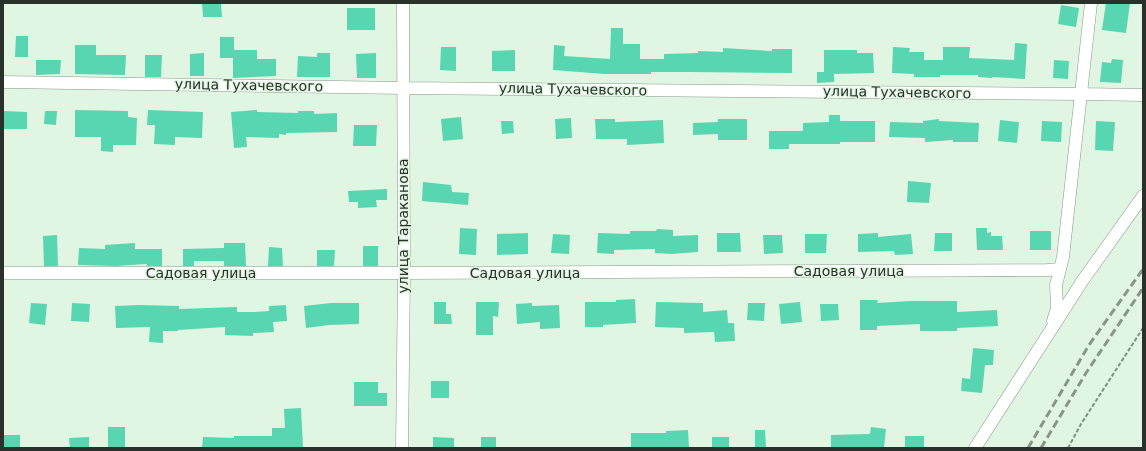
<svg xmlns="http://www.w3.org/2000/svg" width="1146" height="451" font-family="'DejaVu Sans',sans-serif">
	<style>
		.building { fill: #58d5b1 }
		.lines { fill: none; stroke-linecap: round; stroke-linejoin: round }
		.minor-casing { stroke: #849886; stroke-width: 13 }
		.path { stroke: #819082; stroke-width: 2; stroke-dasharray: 4 2; stroke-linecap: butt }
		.minor { stroke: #fff; stroke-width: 12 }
		.rail { stroke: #879688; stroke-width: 3; stroke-dasharray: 8 4; stroke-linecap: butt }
		.labels { text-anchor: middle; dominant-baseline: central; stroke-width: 3; stroke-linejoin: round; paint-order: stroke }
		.street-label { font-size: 14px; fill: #29312a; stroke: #e1f6e2 }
	</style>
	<rect width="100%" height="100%" fill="#e1f6e2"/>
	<path class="building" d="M 202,3 L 221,3 L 222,17 L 203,17 Z
		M 1106,3 L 1130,3 L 1126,33 L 1102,30 Z
		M 1061,5 L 1079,8 L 1076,27 L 1058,24 Z
		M 347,8 L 375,8 L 375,30 L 347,30 Z
		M 611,28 L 623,28 L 623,44 L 640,44 L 640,59 L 664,59 L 664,54 L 698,53 L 698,51 L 723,52 L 723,48 L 772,51 L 772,49 L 792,49 L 792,73 L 689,72 L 651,72 L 651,74 L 605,74 L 553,70 L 554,45 L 565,46 L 564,56 L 610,59 Z
		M 16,36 L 28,36 L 28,57 L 15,57 Z
		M 220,37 L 234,37 L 234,50 L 257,50 L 257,59 L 276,59 L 276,76 L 233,78 L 233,58 L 220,58 Z
		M 1015,43 L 1027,44 L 1025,79 L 992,77 L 992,78 L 978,77 L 978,75 L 940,75 L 940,77 L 914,77 L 914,74 L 892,73 L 893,47 L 910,48 L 909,52 L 924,52 L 924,60 L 943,60 L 943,47 L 970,47 L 969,58 L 1014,60 Z
		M 75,45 L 96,45 L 96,55 L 126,55 L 125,75 L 75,74 Z
		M 441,47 L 456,47 L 456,71 L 440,70 Z
		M 515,50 L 515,71 L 492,71 L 492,51 Z
		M 824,50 L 857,50 L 857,53 L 873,53 L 874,73 L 834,74 L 834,82 L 817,83 L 817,72 L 824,72 Z
		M 204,53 L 204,76 L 190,76 L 190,54 Z
		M 317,53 L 330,53 L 330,77 L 297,77 L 298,56 L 317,57 Z
		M 376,53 L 376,78 L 357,78 L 356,54 Z
		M 145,55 L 162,55 L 161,77 L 145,77 Z
		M 1112,59 L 1123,60 L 1121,83 L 1100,82 L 1102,62 L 1111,63 Z
		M 36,60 L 61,60 L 60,74 L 36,75 Z
		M 1054,60 L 1069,61 L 1068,79 L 1053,78 Z
		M 75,110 L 128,111 L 128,117 L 137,118 L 136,145 L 113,145 L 113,152 L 101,151 L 101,137 L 75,137 Z
		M 148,110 L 203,112 L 202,138 L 175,137 L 175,145 L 154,144 L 155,125 L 147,125 Z
		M 257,110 L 257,112 L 298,113 L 298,111 L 314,111 L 314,114 L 337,113 L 337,132 L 286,133 L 286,135 L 279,134 L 279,138 L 246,137 L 247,147 L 234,148 L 231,112 Z
		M 3,111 L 27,112 L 27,129 L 3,129 Z
		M 45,111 L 57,111 L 56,125 L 44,124 Z
		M 829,115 L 840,115 L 840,121 L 875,121 L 875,142 L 840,142 L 840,144 L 789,144 L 789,149 L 769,149 L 769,131 L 803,131 L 803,123 L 829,122 Z
		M 461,117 L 463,139 L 443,141 L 441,119 Z
		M 571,118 L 572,138 L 556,139 L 555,119 Z
		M 595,119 L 615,119 L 615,122 L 663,120 L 664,143 L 627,145 L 627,139 L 596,139 Z
		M 718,119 L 747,119 L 747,140 L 718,140 L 718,134 L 693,135 L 693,123 L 718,122 Z
		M 939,119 L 939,121 L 979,123 L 978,142 L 953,142 L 953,140 L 925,142 L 925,138 L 889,137 L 890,122 L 923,123 L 923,121 Z
		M 1000,120 L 1019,122 L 1017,143 L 998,141 Z
		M 501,121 L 513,121 L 514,133 L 502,134 Z
		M 1042,121 L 1062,122 L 1061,142 L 1041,141 Z
		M 1096,121 L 1115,122 L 1113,151 L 1095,150 Z
		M 354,125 L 377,125 L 376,146 L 353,146 Z
		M 908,181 L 931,183 L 929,203 L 907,202 Z
		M 423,182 L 451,185 L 452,192 L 469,193 L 468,205 L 422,201 Z
		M 387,189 L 387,200 L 376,200 L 377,207 L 358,208 L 358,202 L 349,202 L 348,191 Z
		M 460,228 L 477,229 L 476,255 L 459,254 Z
		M 976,228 L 987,228 L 987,233 L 991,232 L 991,236 L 1002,236 L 1003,250 L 977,250 Z
		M 657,229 L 673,230 L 673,236 L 698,235 L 698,252 L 671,254 L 655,253 L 655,249 L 614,250 L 614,254 L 597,253 L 598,233 L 630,234 L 630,231 L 656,231 Z
		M 1030,231 L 1051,231 L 1051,250 L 1030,250 Z
		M 528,233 L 528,254 L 497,255 L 497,234 Z
		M 717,233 L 740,233 L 741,252 L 717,252 Z
		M 878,233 L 878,237 L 911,234 L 913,254 L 895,255 L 894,251 L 858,252 L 858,234 Z
		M 935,233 L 952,233 L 952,251 L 934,251 Z
		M 553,234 L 570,235 L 569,254 L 551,253 Z
		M 805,234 L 827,234 L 826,253 L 805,253 Z
		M 57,235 L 58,266 L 44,266 L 43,236 Z
		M 763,235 L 782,235 L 783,253 L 764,254 Z
		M 135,243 L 135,249 L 162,249 L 162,266 L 147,266 L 147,264 L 116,266 L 78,265 L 79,248 L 105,249 L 105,245 Z
		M 224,243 L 245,243 L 246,266 L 224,266 L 224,261 L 194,261 L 194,266 L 183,266 L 183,249 L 224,248 Z
		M 363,246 L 378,246 L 378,266 L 363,266 Z
		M 269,247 L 282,248 L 283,266 L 268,266 Z
		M 317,250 L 335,250 L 334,266 L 317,266 Z
		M 635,299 L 636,323 L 603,325 L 603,327 L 585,327 L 585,302 L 616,302 L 616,300 Z
		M 860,300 L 878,300 L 877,303 L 910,301 L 957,301 L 957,312 L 997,310 L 998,326 L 957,328 L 957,331 L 920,331 L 920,324 L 877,326 L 877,330 L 860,330 Z
		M 434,302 L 446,302 L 446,314 L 451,314 L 452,324 L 434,324 Z
		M 476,302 L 499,302 L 498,317 L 493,316 L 493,335 L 476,335 Z
		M 656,302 L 703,303 L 703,312 L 727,310 L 728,323 L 734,323 L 735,341 L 715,342 L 714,332 L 684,333 L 684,328 L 655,327 Z
		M 800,302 L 802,322 L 781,324 L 779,304 Z
		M 31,303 L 47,304 L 45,325 L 29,323 Z
		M 72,303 L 90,304 L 89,322 L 71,321 Z
		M 331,303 L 359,303 L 359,324 L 329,325 L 306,328 L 304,306 Z
		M 532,303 L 532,306 L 559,305 L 560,328 L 540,329 L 540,322 L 517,324 L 516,304 Z
		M 748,303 L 765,303 L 764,321 L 747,320 Z
		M 820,304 L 838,304 L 839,320 L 821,321 Z
		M 139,305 L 179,306 L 179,309 L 237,307 L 237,312 L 254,312 L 269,311 L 269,306 L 286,305 L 287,321 L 273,322 L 274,332 L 253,333 L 253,336 L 225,335 L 225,327 L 178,330 L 178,331 L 163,331 L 163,343 L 149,342 L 150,327 L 116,328 L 115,306 Z
		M 973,348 L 994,350 L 993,365 L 985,365 L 982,393 L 961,391 L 962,378 L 970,379 Z
		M 431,381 L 449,381 L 449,398 L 431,398 Z
		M 354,382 L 378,382 L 378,393 L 387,393 L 387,406 L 354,406 Z
		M 301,408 L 303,448 L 202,448 L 203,437 L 234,438 L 234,436 L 272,436 L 272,428 L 285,428 L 284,409 Z
		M 108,427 L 125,427 L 125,448 L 108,448 Z
		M 871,427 L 886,429 L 884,448 L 831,448 L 831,435 L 870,434 Z
		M 688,430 L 689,448 L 631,448 L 631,433 L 666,433 L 666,431 Z
		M 755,430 L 765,430 L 766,448 L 755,448 Z
		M 3,435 L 20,435 L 20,448 L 3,448 Z
		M 905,436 L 924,436 L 924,448 L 905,448 Z
		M 89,437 L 89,448 L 70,448 L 69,438 Z
		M 433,437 L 454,438 L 454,448 L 433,448 Z
		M 481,437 L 496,437 L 496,448 L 481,448 Z
		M 712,437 L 729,437 L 729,448 L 712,448 Z"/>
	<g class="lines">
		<defs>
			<path id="minor" d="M 3,82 L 403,88 L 1082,94 L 1143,95
				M 3,273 L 404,273 L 1047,270 L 1060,269 L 1063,257 L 1091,3
				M 1053,321 L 1057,308 L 1056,285 L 1060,269
				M 402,448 L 404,273 L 403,3
				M 975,448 L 1083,280 L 1143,196"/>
		</defs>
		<use href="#minor" class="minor-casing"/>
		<path class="path" d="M 1068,448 L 1081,424 L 1143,328"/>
		<use href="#minor" class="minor"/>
		<path class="rail" d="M 1028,448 L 1089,345 L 1143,269
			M 1041,448 L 1086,373 L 1143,288"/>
	</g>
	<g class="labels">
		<g class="street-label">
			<text transform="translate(249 85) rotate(1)">улица Тухачевского</text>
			<text transform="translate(573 89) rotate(1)">улица Тухачевского</text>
			<text transform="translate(897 92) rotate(1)">улица Тухачевского</text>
			<text transform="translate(403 226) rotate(-90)">улица Тараканова</text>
			<text x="849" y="271">Садовая улица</text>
			<text x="201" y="273">Садовая улица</text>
			<text x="525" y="273">Садовая улица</text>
		</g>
	</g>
	<rect width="1146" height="451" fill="none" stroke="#29312a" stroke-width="8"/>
</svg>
